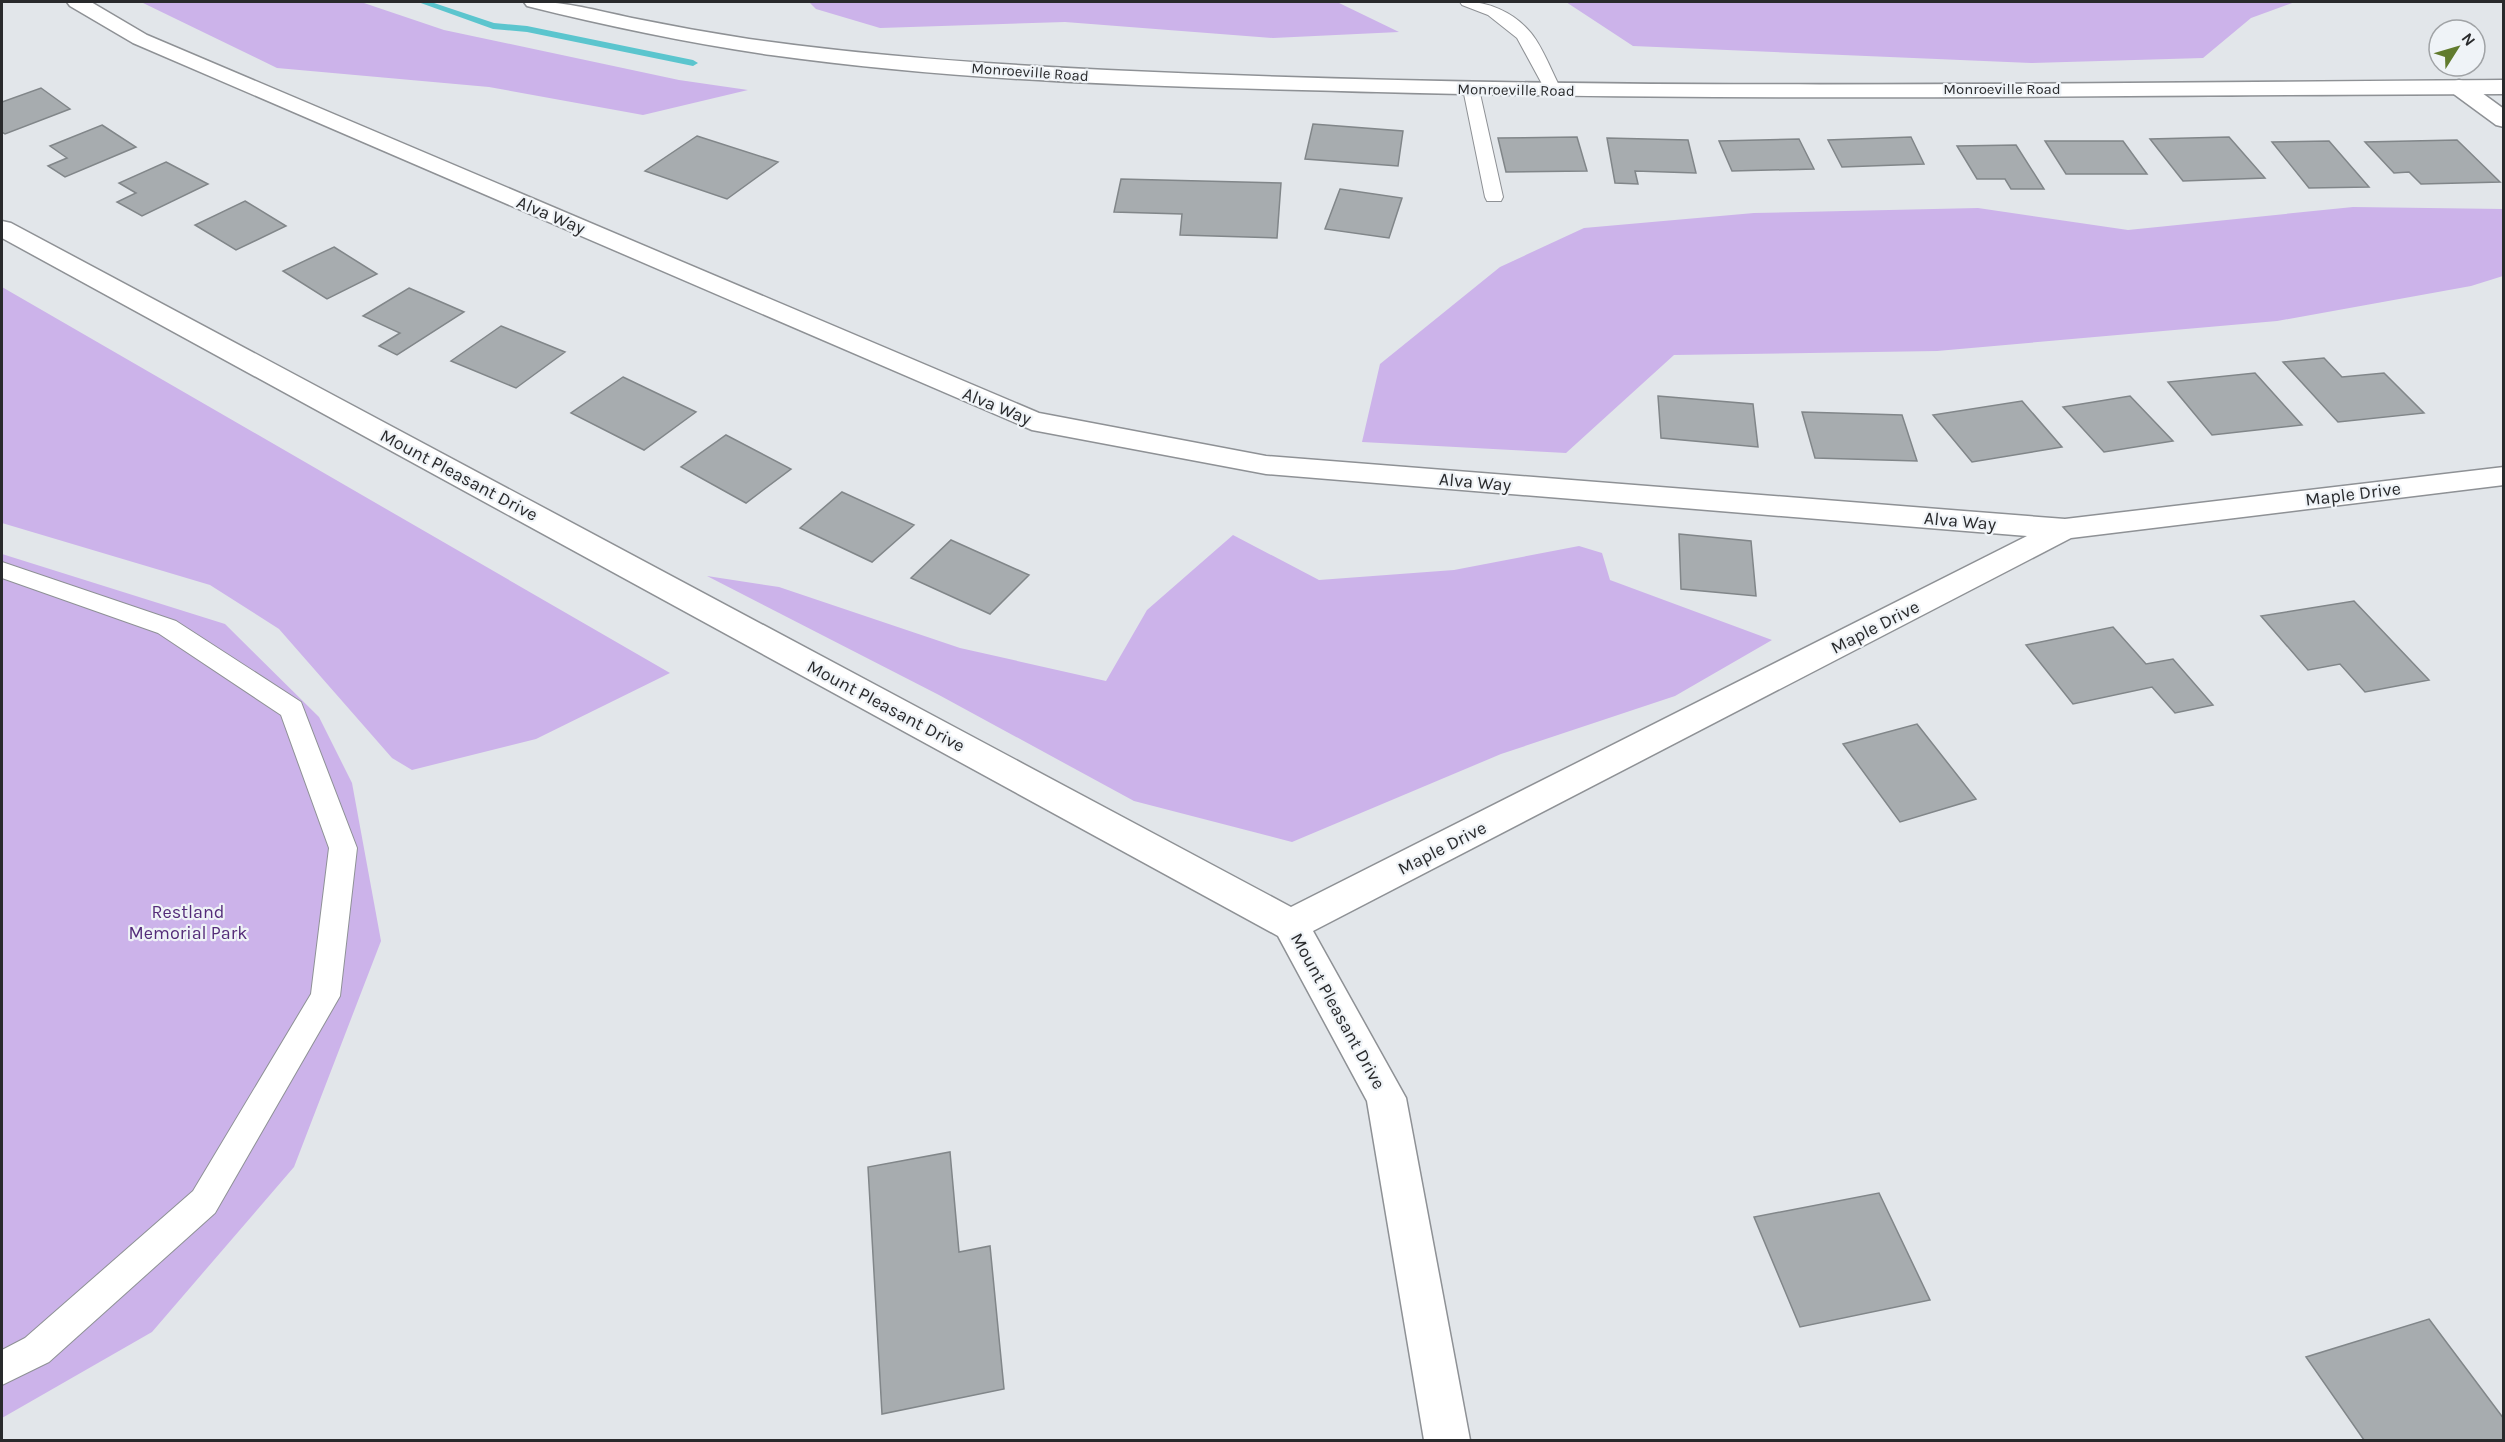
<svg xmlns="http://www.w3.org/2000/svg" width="2505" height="1442" font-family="Karla,sans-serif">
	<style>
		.green { fill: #ccb3ea }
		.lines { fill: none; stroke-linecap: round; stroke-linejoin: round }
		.stream { fill: #5bc5ce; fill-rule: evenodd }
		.building { fill: #a7acaf; stroke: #818689; stroke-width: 1.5 }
		.service-casing { stroke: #8e9195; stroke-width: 2 }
		.minor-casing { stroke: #8e9195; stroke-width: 3 }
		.secondary-casing { stroke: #8e9195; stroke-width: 3 }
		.service { fill: #fff; fill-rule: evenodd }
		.minor { fill: #fff; fill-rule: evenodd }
		.secondary { fill: #fff; fill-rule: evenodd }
		.labels { text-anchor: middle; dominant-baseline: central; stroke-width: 4.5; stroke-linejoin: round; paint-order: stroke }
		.far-street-label { font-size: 15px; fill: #292a2c; stroke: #eff3f7 }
		.street-label { font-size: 18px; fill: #292a2c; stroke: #eff3f7 }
		.park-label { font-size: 18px; fill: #542c79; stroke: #eff3f7 }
	</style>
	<rect width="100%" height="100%" fill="#e2e6ea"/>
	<path class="green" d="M 141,2 L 361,2 L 444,30 L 679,80 L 748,90 L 643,115 L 489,87 L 277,68 Z
		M 809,2 L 1337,2 L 1399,32 L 1273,38 L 1065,22 L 880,28 L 816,9 Z
		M 1566,2 L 2295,2 L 2251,18 L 2203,58 L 2031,63 L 1633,46 Z
		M 2353,207 L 2503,209 L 2503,276 L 2471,286 L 2277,321 L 1937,351 L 1674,355 L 1566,453 L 1362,442 L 1380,364 L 1500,267 L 1584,228 L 1754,213 L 1978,208 L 2128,230 Z
		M 2,287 L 670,673 L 536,739 L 412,770 L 392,758 L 279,629 L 210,585 L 2,523 Z
		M 1233,535 L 1319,580 L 1454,570 L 1579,546 L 1602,553 L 1610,580 L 1772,640 L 1675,696 L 1501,754 L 1292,842 L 1134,801 L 939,695 L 707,576 L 779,587 L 960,648 L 1106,681 L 1147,610 Z
		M 2,554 L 225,624 L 319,717 L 352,783 L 381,941 L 294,1167 L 152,1332 L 2,1418 Z"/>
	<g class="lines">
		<path class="stream" d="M 418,2 L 431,2 L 494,23 L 527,26 L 693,60 L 698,63 L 693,66 L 527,32 L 493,29 Z"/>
	</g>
	<path class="building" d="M 41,88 L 70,109 L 5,134 L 2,132 L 2,102 Z
		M 1313,124 L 1403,131 L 1398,166 L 1305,159 Z
		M 102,125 L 136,147 L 65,177 L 48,166 L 67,158 L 50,146 Z
		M 697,136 L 778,162 L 727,199 L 645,171 Z
		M 1577,137 L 1587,171 L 1506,172 L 1498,138 Z
		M 1911,137 L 1924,164 L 1842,167 L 1828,140 Z
		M 2229,137 L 2265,178 L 2183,181 L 2150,139 Z
		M 1607,138 L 1688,140 L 1696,173 L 1635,171 L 1638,184 L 1615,183 Z
		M 1799,139 L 1814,169 L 1732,171 L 1719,141 Z
		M 2457,140 L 2500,182 L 2421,184 L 2409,172 L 2394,173 L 2365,142 Z
		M 2045,141 L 2123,141 L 2147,174 L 2066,174 Z
		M 2329,141 L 2369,187 L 2309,188 L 2272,142 Z
		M 2016,145 L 2044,189 L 2011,189 L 2005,179 L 1977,179 L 1957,146 Z
		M 166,162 L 208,184 L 142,216 L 117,202 L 136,193 L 119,183 Z
		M 1121,179 L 1281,183 L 1277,238 L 1180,235 L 1182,214 L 1114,212 Z
		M 1340,189 L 1402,198 L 1389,238 L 1325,229 Z
		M 245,201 L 286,226 L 236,250 L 195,225 Z
		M 334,247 L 377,274 L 327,299 L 283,271 Z
		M 409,288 L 464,312 L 397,355 L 379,346 L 400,333 L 363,316 Z
		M 501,326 L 565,352 L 516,388 L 451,361 Z
		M 2324,358 L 2342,377 L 2384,373 L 2424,413 L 2338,422 L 2283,362 Z
		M 2255,373 L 2302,425 L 2212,435 L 2168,382 Z
		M 623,377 L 696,412 L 644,450 L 571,413 Z
		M 1658,396 L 1753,404 L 1758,447 L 1661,438 Z
		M 2130,396 L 2173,441 L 2104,452 L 2063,407 Z
		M 2022,401 L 2062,447 L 1972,462 L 1933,415 Z
		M 1802,412 L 1902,415 L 1917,461 L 1815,458 Z
		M 726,435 L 791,469 L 746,503 L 681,467 Z
		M 842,492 L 914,525 L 872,562 L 800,528 Z
		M 1679,534 L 1751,541 L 1756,596 L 1681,589 Z
		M 951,540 L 1029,575 L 990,614 L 911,578 Z
		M 2354,601 L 2429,680 L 2365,692 L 2340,664 L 2308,670 L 2261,616 Z
		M 2113,627 L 2146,664 L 2173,659 L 2213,705 L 2175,713 L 2152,687 L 2073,704 L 2026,645 Z
		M 1917,724 L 1976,799 L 1900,822 L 1843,744 Z
		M 950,1152 L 959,1252 L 990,1246 L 1004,1389 L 882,1414 L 868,1167 Z
		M 1879,1193 L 1930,1300 L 1800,1327 L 1754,1217 Z
		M 2429,1319 L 2504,1419 L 2504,1440 L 2364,1440 L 2306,1357 Z"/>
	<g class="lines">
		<defs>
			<path id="service" d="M 1460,2 C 1486,0 1514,12 1531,33 C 1544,49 1552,73 1562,91 L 1560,95 L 1548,95 L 1517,38 L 1488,15 L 1462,5 Z
				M 1471,84 L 1477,85 L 1479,89 L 1503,197 L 1501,201 L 1487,201 L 1485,197 L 1463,89 L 1465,85 Z
				M 2,562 L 176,621 L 301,702 L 357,848 L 340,996 L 215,1213 L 49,1362 L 2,1385 L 2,1350 L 25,1338 L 193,1191 L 311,994 L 329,848 L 281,715 L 158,633 L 2,578 Z"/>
			<path id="minor" d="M 67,2 L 91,2 L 147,35 L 1039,413 L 1266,456 L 2065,519 L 2504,467 L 2504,485 L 2071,538 L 1313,931 L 1406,1098 L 1470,1440 L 1424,1440 L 1367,1101 L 1278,936 L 2,238 L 2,221 L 11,223 L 1291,907 L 2027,536 L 1266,474 L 1032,430 L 133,43 L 70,6 Z
				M 2459,80 L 2467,82 L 2504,109 L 2504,127 L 2496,125 L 2451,92 L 2448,87 L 2451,82 Z"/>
			<path id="secondary" d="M 524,2 C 561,0 595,10 632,18 C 671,26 710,33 749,39 C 868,56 987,64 1107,70 C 1572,92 2038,83 2504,80 L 2504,94 C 2128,95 1753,102 1377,92 C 1175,87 972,83 771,55 C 689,43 607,26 527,6 Z"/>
		</defs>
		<use href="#service" class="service-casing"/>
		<use href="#minor" class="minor-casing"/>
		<use href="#secondary" class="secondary-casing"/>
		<use href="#service" class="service"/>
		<use href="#minor" class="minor"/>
		<use href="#secondary" class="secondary"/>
	</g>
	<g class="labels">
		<g class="far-street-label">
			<text transform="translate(1030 72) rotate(4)">Monroeville Road</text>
			<text x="2002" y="89">Monroeville Road</text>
			<text transform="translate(1516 90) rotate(1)">Monroeville Road</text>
		</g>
		<g class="street-label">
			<text transform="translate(551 215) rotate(23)">Alva Way</text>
			<text transform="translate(997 406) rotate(22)">Alva Way</text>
			<text transform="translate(459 475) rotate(28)">Mount Pleasant Drive</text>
			<text transform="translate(1475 482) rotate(5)">Alva Way</text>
			<text transform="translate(2353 494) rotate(-7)">Maple Drive</text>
			<text transform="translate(1960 521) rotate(5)">Alva Way</text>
			<text transform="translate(1875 627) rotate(-27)">Maple Drive</text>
			<text transform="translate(886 706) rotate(28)">Mount Pleasant Drive</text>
			<text transform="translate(1442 848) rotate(-27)">Maple Drive</text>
			<text transform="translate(1338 1011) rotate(61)">Mount Pleasant Drive</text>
		</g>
		<g class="park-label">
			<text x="188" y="912">Restland<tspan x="188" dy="21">Memorial Park</tspan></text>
		</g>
	</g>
	<rect width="2505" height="1442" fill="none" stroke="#292a2c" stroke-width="6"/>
	<g transform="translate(2457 48) rotate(53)"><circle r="28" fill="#eff3f7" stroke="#a0a3a6" stroke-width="1.5"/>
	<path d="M0-4.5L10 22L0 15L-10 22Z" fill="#617b2e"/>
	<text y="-9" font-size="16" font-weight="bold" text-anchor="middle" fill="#292a2c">N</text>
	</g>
</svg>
